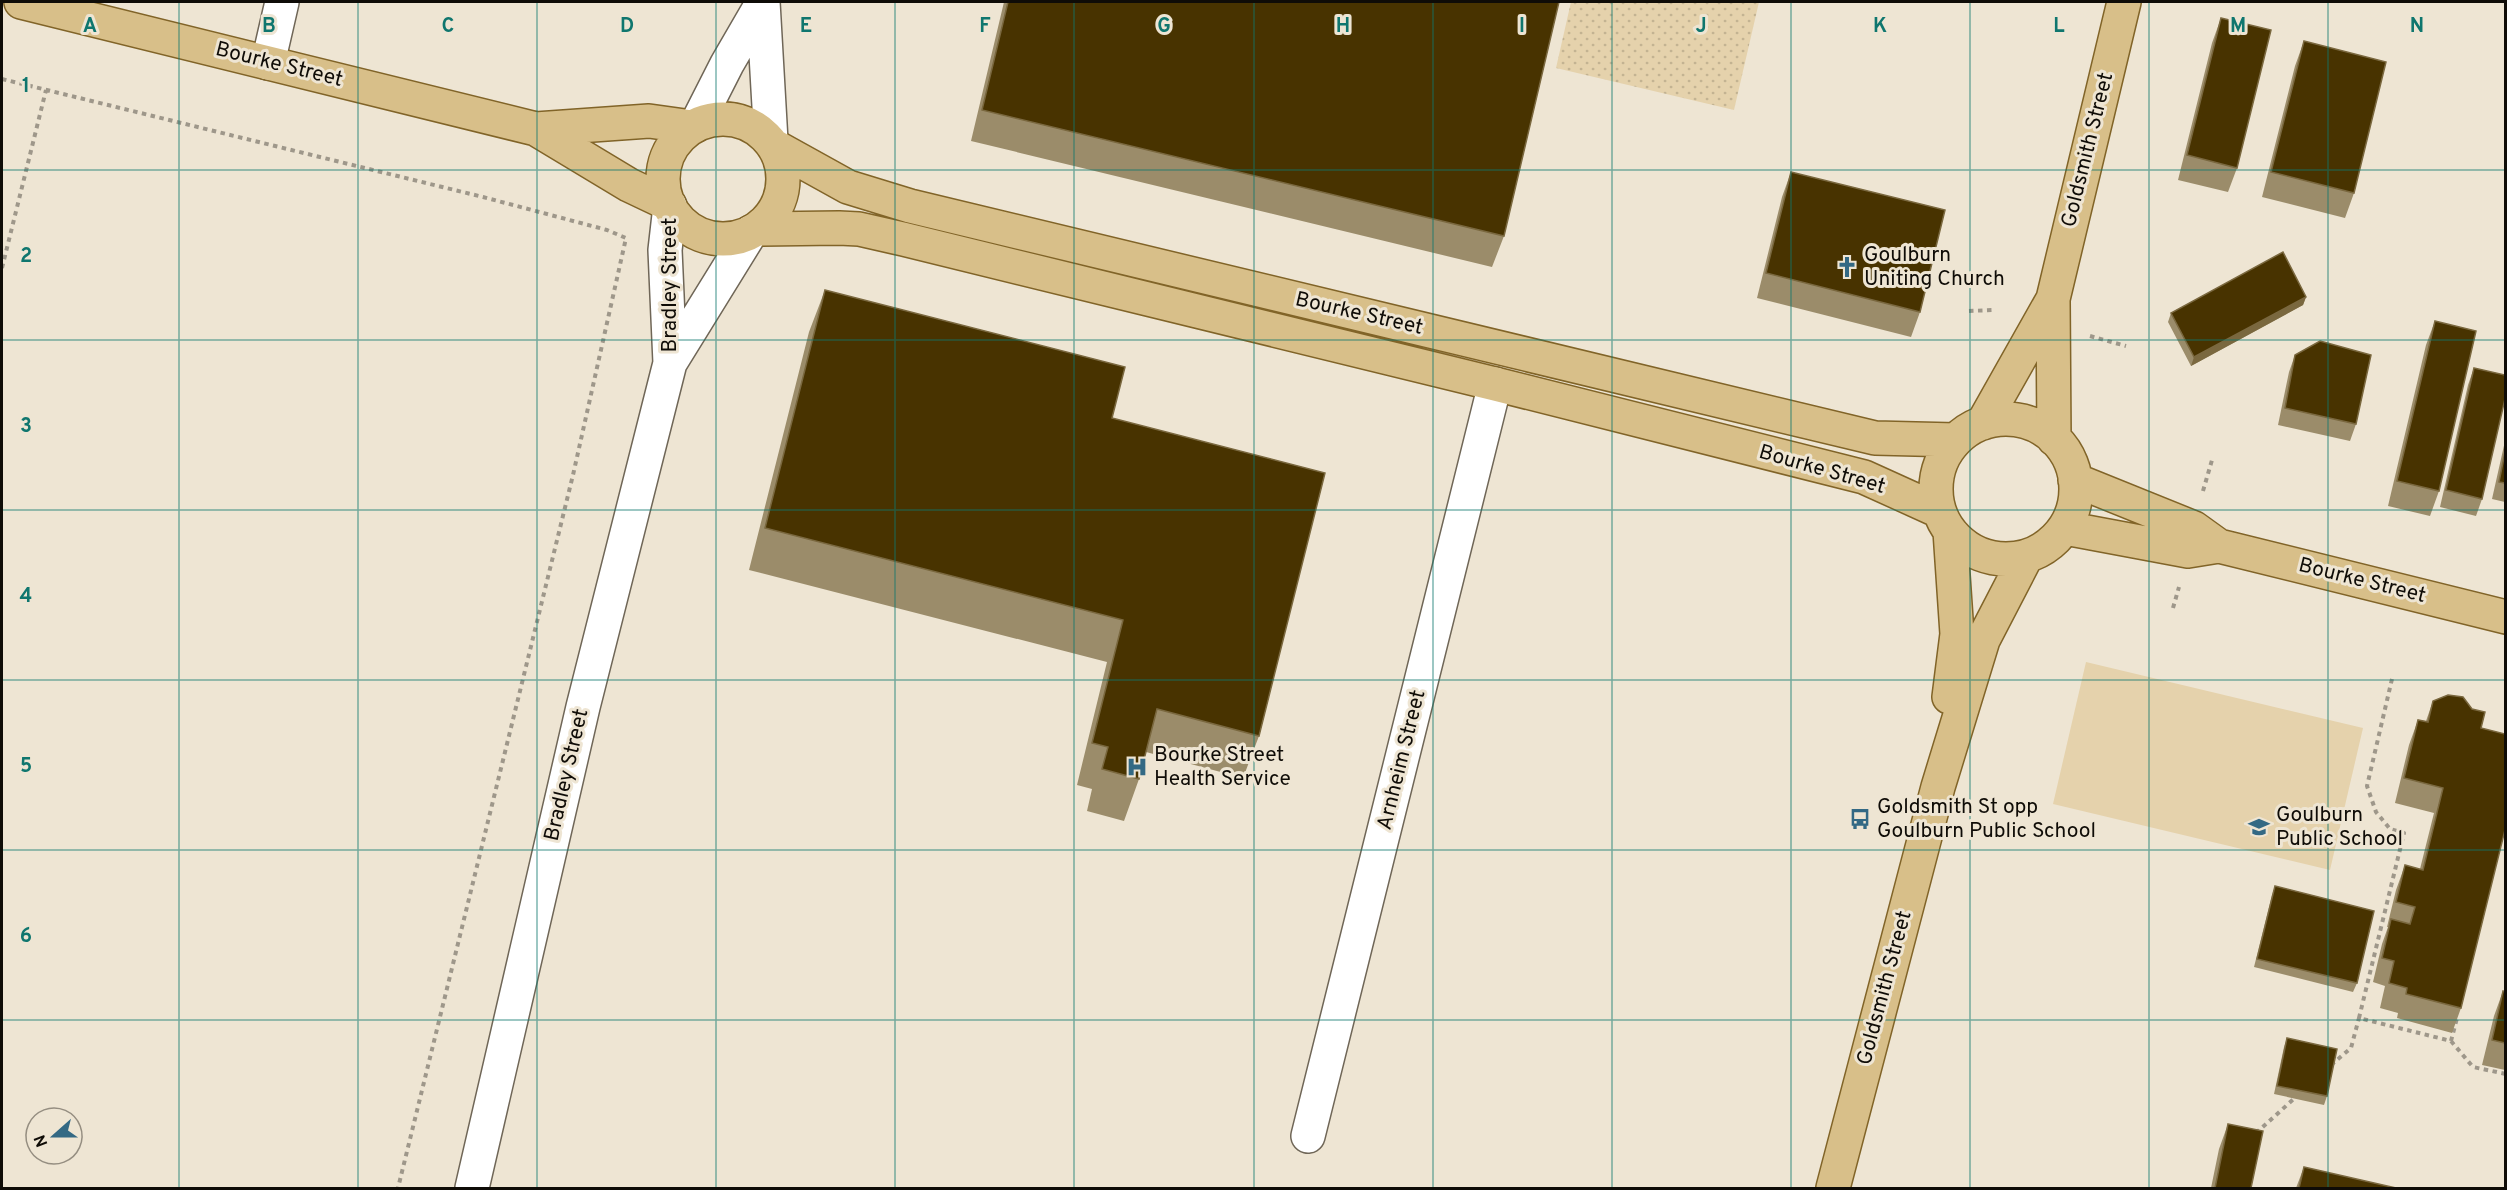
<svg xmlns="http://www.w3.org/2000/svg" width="2507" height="1190" font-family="Overpass,sans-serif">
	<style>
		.green { fill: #e5d2ac }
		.garden { fill: url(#garden-dots) }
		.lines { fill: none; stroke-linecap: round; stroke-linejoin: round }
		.minor-casing { stroke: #6f6657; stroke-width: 36 }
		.major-casing { stroke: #816428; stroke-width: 36 }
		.path { stroke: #9e978a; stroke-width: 4; stroke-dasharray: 4.5 4.5; stroke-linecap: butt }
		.minor { stroke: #fff; stroke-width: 33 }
		.major { stroke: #d8bf89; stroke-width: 33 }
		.wall { fill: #9b8c6a }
		.shaded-wall { fill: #7a683f }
		.building { fill: #483300; stroke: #7a683f; stroke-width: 1.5 }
		.grid { fill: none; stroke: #0f766e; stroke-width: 1.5; stroke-opacity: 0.55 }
		.labels { text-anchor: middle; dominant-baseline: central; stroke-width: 6; stroke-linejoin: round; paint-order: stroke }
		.street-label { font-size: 21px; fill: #0f0c07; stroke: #eee5d3 }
		.poi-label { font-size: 21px; fill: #0f0c07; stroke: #eee5d3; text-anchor: start }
		.grid-label { font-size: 20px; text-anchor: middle; font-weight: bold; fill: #0f766e; stroke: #eee5d3; stroke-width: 6; stroke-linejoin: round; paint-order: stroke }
	</style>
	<defs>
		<pattern id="garden-dots" width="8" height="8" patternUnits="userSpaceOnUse" patternTransform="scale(1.5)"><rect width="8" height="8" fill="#e5d2ac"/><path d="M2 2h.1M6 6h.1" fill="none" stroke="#c3b392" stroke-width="1.8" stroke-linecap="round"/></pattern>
	</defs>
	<rect width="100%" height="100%" fill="#eee5d3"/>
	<path class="green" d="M 2086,662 L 2363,728 L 2330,870 L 2053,804 Z"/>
	<path class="garden" d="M 1571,2 L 1759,2 L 1734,110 L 1556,68 Z"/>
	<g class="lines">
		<defs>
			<path id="minor" d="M 763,2 L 771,141
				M 268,63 L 282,2
				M 696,125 L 727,64 L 763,2
				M 670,363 L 751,232
				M 1308,1136 L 1495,384
				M 472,1188 L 583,707 L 670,363 L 665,250 L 670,206"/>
			<path id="major" d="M 21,2 L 536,129 L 629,185 L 669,204
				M663 179a60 60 0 1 1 120 0a60 60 0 1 1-120 0Z
				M 536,129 L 649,121 L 692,127
				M 774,146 L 848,187 L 910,206 L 1875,438 L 1956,440
				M 756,229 L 839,228 L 859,229 L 903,239 L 1495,384 L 1864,477 L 1939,511
				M 2053,301 L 2054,439
				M1936 489a70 70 0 1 1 140 0a70 70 0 1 1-140 0Z
				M 1983,423 L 2053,299 L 2124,2
				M 2075,480 L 2194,528 L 2219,546 L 2506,617
				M 2065,528 L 2188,551 L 2219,546
				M 1949,697 L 1957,634 L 1950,531
				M 1833,1188 L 1938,787 L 1983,640 L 2026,557"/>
		</defs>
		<use href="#minor" class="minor-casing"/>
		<use href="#major" class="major-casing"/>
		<path class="path" d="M 2,79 L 483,197 L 607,230 L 626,238 L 573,475 L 398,1188
			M 2,268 L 46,90
			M 1969,311 L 1993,310
			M 2090,336 L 2126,346
			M 2203,491 L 2212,460
			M 2173,608 L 2179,587
			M 2392,679 L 2367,786 L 2376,812 L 2390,829 L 2404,833 L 2359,1018 L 2451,1041 L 2457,1018
			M 2451,1041 L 2473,1067 L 2506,1074
			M 2331,1065 L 2351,1048 L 2359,1018
			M 2256,1133 L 2297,1096"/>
		<use href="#minor" class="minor"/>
		<use href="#major" class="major"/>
	</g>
	<path class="wall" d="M 1004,2 L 1559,2 L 1504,236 L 1492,267 L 971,141 Z
		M 2221,18 L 2237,168 L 2228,192 L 2178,180 L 2212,43 Z
		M 2304,41 L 2354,193 L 2345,218 L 2262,197 L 2295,66 Z
		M 1791,172 L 1920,312 L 1911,337 L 1757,298 L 1782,197 Z
		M 825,290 L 1112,418 L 1259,736 L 1243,778 L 1146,752 L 1139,779 L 1124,821 L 1087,811 L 1092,789 L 1077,785 L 1107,662 L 749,570 L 809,332 Z
		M 2306,297 L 2303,305 L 2191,366 L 2168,322 L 2171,313 Z
		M 2435,321 L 2439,491 L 2430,516 L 2388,506 L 2426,345 Z
		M 2295,355 L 2356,424 L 2350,441 L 2278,425 L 2289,372 Z
		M 2474,368 L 2482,499 L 2476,516 L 2440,507 L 2468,385 Z
		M 2505,441 L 2505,502 L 2492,499 Z
		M 2433,701 L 2481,728 L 2461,1008 L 2452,1033 L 2397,1018 L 2398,1013 L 2380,1008 L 2385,986 L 2373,982 L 2382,944 L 2388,927 L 2387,927 L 2396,890 L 2405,865 L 2420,869 L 2434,813 L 2395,803 L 2409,745 L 2418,720 L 2426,721 Z
		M 2275,886 L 2357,983 L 2353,992 L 2254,967 L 2272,895 Z
		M 2503,991 L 2505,992 L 2505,1070 L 2482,1065 L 2494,1016 Z
		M 2287,1038 L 2327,1096 L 2324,1105 L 2274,1094 L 2284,1047 Z
		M 2228,1124 L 2251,1188 L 2211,1188 L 2219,1149 Z
		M 2304,1167 L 2299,1188 L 2296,1188 Z"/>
	<path class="shaded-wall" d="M 2306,297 L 2303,305 L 2191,366 L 2194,357 Z"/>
	<path class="building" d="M 1008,2 L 1559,2 L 1504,236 L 982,110 Z
		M 2221,18 L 2271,30 L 2237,168 L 2187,155 Z
		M 2304,41 L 2386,62 L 2354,193 L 2271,172 Z
		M 1791,172 L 1945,210 L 1920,312 L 1766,273 Z
		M 2283,252 L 2306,297 L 2194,357 L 2171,313 Z
		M 825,290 L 1125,367 L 1112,418 L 1325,473 L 1259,736 L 1157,709 L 1139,779 L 1102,769 L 1108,747 L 1092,743 L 1123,620 L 765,528 Z
		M 2435,321 L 2476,331 L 2439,491 L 2397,481 Z
		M 2320,341 L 2371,355 L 2356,424 L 2285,408 L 2295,355 Z
		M 2474,368 L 2505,375 L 2505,399 L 2482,499 L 2446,490 Z
		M 2505,452 L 2505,483 L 2499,482 Z
		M 2448,695 L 2463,697 L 2472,709 L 2485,712 L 2481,728 L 2505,734 L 2505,830 L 2461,1008 L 2406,994 L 2407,988 L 2389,983 L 2394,961 L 2382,958 L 2391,919 L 2410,924 L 2415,907 L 2396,902 L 2405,865 L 2423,870 L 2443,788 L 2404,778 L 2418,720 L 2428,722 L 2433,701 Z
		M 2275,886 L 2374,911 L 2357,983 L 2257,959 Z
		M 2503,991 L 2505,992 L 2505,1043 L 2492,1040 Z
		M 2287,1038 L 2337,1049 L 2327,1096 L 2277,1086 Z
		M 2228,1124 L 2263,1131 L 2251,1188 L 2215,1188 Z
		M 2304,1167 L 2396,1188 L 2299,1188 Z"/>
	<path class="grid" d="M 179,2 L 179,1188M 358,2 L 358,1188M 537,2 L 537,1188M 716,2 L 716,1188M 895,2 L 895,1188M 1074,2 L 1074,1188M 1254,2 L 1254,1188M 1433,2 L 1433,1188M 1612,2 L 1612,1188M 1791,2 L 1791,1188M 1970,2 L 1970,1188M 2149,2 L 2149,1188M 2328,2 L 2328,1188M 2,170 L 2506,170M 2,340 L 2506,340M 2,510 L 2506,510M 2,680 L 2506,680M 2,850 L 2506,850M 2,1020 L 2506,1020"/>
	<defs>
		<symbol id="church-bare" viewBox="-9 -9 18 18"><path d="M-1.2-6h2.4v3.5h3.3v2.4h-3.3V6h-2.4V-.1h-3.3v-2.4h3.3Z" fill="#336984" stroke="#eee5d3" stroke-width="2.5" paint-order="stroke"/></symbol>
		<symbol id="hospital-bare" viewBox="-9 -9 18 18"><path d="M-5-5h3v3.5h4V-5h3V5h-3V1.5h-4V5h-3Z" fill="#336984" stroke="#eee5d3" stroke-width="2.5" paint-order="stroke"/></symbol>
		<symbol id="bus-bare" viewBox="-9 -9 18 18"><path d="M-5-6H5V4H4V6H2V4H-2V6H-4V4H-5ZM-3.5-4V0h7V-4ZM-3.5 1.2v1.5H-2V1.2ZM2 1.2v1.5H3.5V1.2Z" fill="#336984" stroke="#eee5d3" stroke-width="2.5" paint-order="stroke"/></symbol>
		<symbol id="school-bare" viewBox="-9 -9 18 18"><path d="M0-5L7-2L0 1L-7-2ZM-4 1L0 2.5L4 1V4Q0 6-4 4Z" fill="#336984" stroke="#eee5d3" stroke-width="2.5" paint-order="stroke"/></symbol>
	</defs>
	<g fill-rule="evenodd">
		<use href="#church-bare" x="1832" y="252" width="30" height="30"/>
		<use href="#hospital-bare" x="1122" y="752" width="30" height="30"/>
		<use href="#bus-bare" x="1845" y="804" width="30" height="30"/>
		<use href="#school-bare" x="2244" y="812" width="30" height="30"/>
	</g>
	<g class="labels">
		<g class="street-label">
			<text transform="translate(279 65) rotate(14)">Bourke Street</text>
			<text transform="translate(2088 150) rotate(-76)">Goldsmith Street</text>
			<text transform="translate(670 285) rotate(-90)">Bradley Street</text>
			<text transform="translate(1359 314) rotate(13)">Bourke Street</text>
			<text transform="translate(1822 470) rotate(16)">Bourke Street</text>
			<text transform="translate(2362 581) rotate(14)">Bourke Street</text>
			<text transform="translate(1402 760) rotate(-76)">Arnheim Street</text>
			<text transform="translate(567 775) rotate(-77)">Bradley Street</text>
			<text transform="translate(1885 988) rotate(-75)">Goldsmith Street</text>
		</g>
		<g class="poi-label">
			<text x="1864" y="255">Goulburn<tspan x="1864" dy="24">Uniting Church</tspan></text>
			<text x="1154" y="755">Bourke Street<tspan x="1154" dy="24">Health Service</tspan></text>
			<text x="1877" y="807">Goldsmith St opp<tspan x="1877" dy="24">Goulburn Public School</tspan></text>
			<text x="2276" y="815">Goulburn<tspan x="2276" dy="24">Public School</tspan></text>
		</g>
	</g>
	<g class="grid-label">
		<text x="90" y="32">A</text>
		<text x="269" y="32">B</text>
		<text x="448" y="32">C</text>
		<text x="627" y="32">D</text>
		<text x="806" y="32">E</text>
		<text x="985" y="32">F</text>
		<text x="1164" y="32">G</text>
		<text x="1343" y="32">H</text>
		<text x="1522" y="32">I</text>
		<text x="1701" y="32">J</text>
		<text x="1880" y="32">K</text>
		<text x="2059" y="32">L</text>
		<text x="2238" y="32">M</text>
		<text x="2417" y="32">N</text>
		<text x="26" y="92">1</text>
		<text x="26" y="262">2</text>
		<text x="26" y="432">3</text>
		<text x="26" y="602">4</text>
		<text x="26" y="772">5</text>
		<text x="26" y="942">6</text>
	</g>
	<rect width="2507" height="1190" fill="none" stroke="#0f0c07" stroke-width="6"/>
	<g transform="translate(54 1136) rotate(249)"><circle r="28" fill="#eee5d3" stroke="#958e81" stroke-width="1.5"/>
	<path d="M0-4.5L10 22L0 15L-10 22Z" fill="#336984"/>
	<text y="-9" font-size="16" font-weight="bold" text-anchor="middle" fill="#0f0c07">N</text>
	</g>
</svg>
